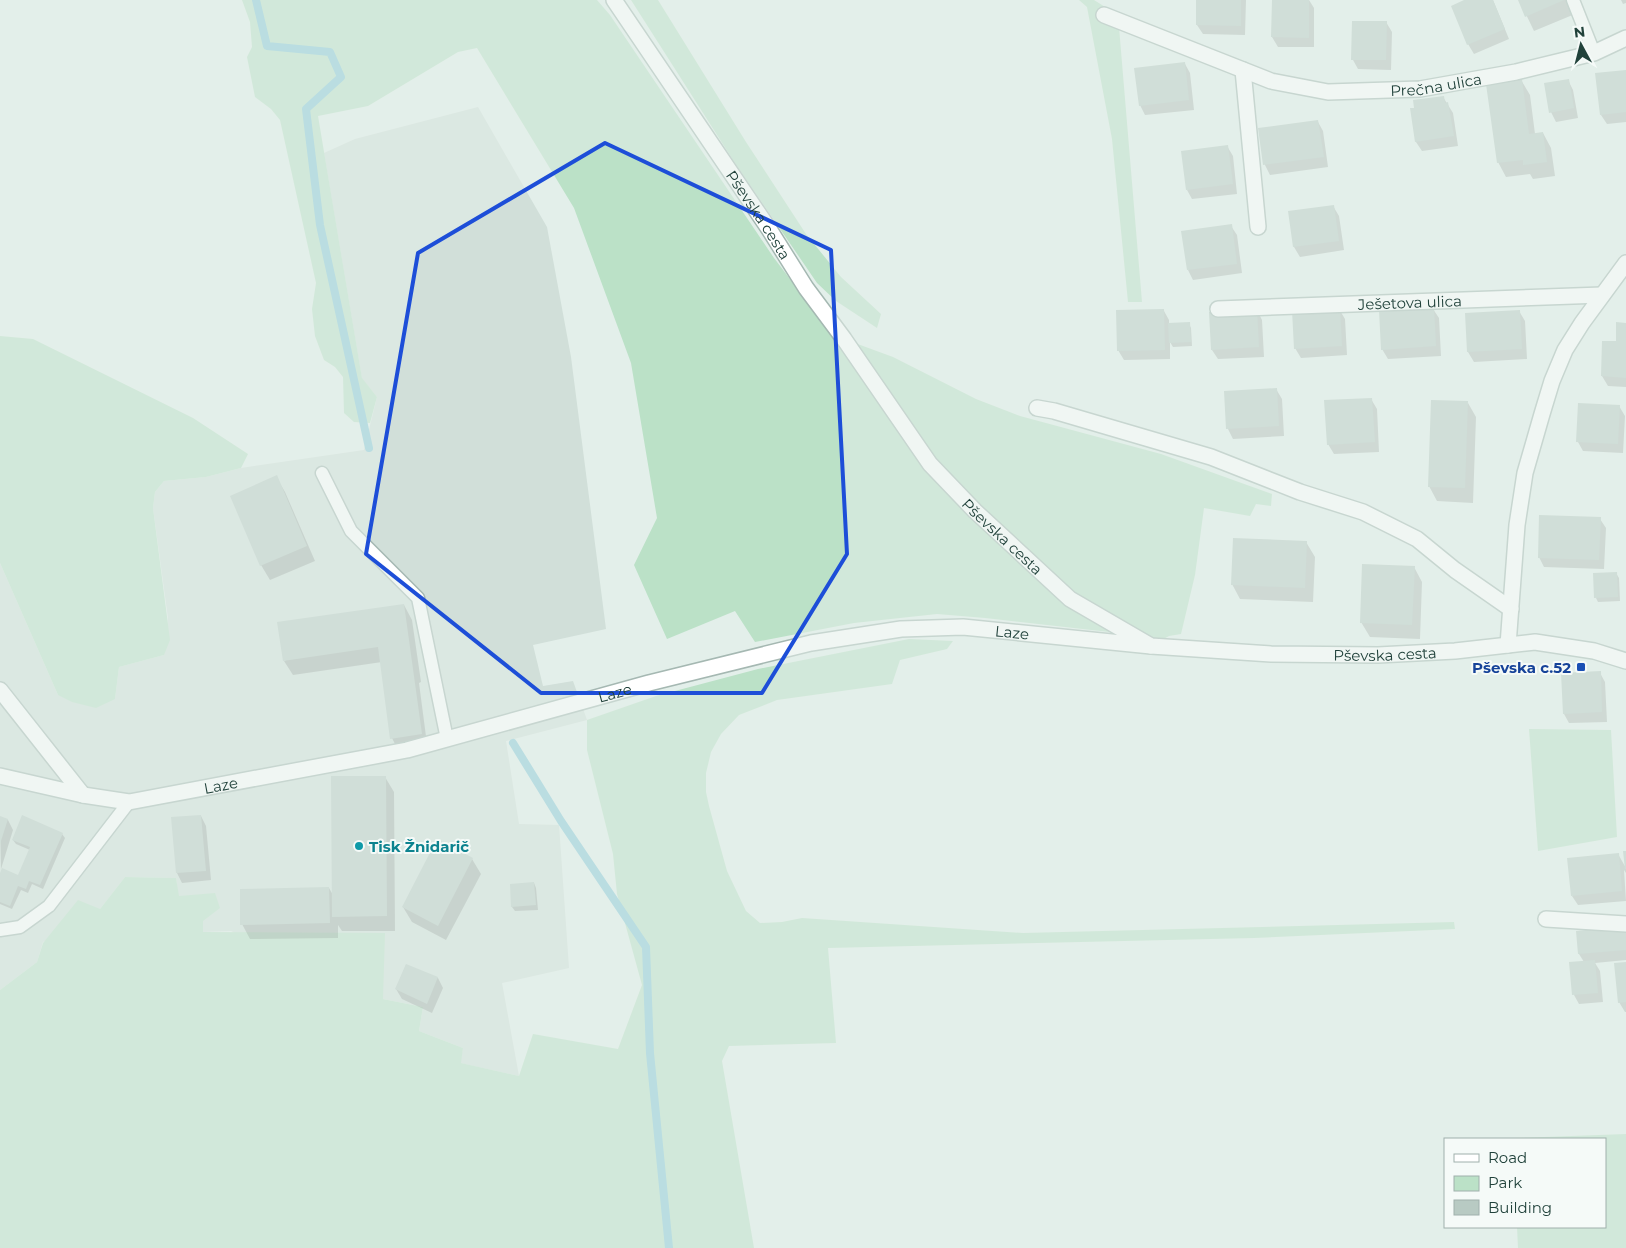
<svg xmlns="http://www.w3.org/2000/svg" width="1626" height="1248" font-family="Montserrat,sans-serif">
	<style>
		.built { fill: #d1dfd9 }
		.green { fill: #bbe1c7 }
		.shadow { fill: #0003 }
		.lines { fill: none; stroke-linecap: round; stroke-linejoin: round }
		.stream { stroke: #87c8d8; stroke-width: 8 }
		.building { fill: #b8cac3 }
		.service-casing { stroke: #a5b8b2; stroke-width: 15 }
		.minor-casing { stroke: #a5b8b2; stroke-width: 18 }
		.tertiary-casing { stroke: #a5b8b2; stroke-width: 18 }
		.service { stroke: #fff; stroke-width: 12 }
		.minor { stroke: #fff; stroke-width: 15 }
		.tertiary { stroke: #fff; stroke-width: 15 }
		.marked { fill: none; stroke: #1d4ed8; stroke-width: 4; stroke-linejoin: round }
		.transit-dot { fill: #1a4fb4; stroke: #f5faf8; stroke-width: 2 }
		.culture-dot { fill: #0f9aa8; stroke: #f5faf8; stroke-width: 2 }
		.labels { text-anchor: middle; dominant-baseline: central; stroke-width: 4; stroke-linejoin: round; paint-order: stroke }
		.street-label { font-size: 15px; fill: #21423b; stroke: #f5faf8 }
		.transit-label { font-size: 15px; font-weight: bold; fill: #164399; stroke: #f5faf8; text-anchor: end }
		.culture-label { font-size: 15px; font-weight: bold; fill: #0d838f; stroke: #f5faf8; text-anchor: start }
	</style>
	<rect width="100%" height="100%" fill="#e3efea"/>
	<path class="built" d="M 478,107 L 547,227 L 571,357 L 606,629 L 533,645 L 543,686 L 573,681 L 587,720 L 506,741 L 519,824 L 559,825 L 569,968 L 502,983 L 519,1076 L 460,1063 L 463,1048 L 419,1031 L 423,1007 L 383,999 L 231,931 L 202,932 L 203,921 L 178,896 L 176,878 L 125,877 L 100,909 L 43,942 L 37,962 L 0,990 L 0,563 L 58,695 L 115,699 L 119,667 L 164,655 L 168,618 L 153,508 L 155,492 L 164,481 L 206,477 L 241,468 L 364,450 L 377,397 L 362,379 L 324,153 L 355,139 Z"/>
	<path class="green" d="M 242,0 L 597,0 L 610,15 L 774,258 L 803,296 L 844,339 L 893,357 L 976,399 L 1020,416 L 1161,454 L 1272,494 L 1271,506 L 1256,504 L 1250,516 L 1204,508 L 1195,575 L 1181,634 L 1169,636 L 1151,646 L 1127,634 L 985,618 L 937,614 L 854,623 L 755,642 L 735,611 L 667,639 L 634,565 L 657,518 L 631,363 L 574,208 L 477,48 L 458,52 L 368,106 L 318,116 L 362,378 L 377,397 L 370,423 L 354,422 L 344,413 L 343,377 L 335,367 L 324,360 L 315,336 L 312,309 L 316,283 L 280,120 L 271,109 L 255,97 L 247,57 L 252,47 L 250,22 Z
		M 631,0 L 658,0 L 746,142 L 806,234 L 841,277 L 881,314 L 877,328 L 836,301 L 817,283 L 733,160 Z
		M 1079,0 L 1094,0 L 1118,15 L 1142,302 L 1128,302 L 1112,139 L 1087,7 Z
		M 0,336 L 33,339 L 193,418 L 248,454 L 241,468 L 206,477 L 164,481 L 155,492 L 153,508 L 170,640 L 164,655 L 119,667 L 115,699 L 96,708 L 72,702 L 58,695 L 0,563 Z
		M 909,639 L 953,641 L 947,649 L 900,660 L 892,684 L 777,700 L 739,715 L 721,734 L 711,752 L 706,773 L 706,792 L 709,806 L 727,871 L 746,911 L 760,923 L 782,922 L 802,918 L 1023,933 L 1454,922 L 1455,929 L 1254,938 L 828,948 L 836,1043 L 729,1046 L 722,1061 L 754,1248 L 0,1248 L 0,990 L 37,962 L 43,943 L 78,900 L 100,909 L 125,877 L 176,878 L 179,896 L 215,893 L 220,908 L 203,921 L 203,932 L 385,933 L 383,999 L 423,1007 L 419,1031 L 463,1048 L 461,1063 L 519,1076 L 533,1034 L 618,1049 L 642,985 L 617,894 L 613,854 L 587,750 L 587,720 L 656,696 L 758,669 Z
		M 1529,729 L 1611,730 L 1617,837 L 1538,851 Z
		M 1626,1134 L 1626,1248 L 1518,1248 L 1517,1227 L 1605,1227 L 1605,1139 L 1516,1139 L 1516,1138 Z"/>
	<path class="shadow" d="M 1198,0 L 1246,0 L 1245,35 L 1203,34 L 1197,25 Z
		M 1273,0 L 1309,0 L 1314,8 L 1314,47 L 1278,47 L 1272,37 Z
		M 1467,0 L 1493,0 L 1509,39 L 1474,54 L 1468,44 Z
		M 1519,0 L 1569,0 L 1575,14 L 1534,31 Z
		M 1621,0 L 1626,0 L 1626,3 L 1623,4 Z
		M 1386,22 L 1392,32 L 1391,70 L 1358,69 L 1353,60 Z
		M 1185,64 L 1190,73 L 1194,110 L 1145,115 L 1140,105 Z
		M 1626,71 L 1626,122 L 1607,124 L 1601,115 Z
		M 1521,80 L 1530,95 L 1535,134 L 1543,133 L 1551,148 L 1555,176 L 1533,179 L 1530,174 L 1506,177 L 1498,162 Z
		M 1568,80 L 1573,90 L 1578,118 L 1556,122 L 1551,112 Z
		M 1443,97 L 1453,113 L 1458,146 L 1422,151 L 1416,142 L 1411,109 Z
		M 1318,122 L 1323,131 L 1328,167 L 1270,175 L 1265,165 L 1260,130 Z
		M 1227,146 L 1233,156 L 1237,194 L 1192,199 L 1187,190 Z
		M 1333,206 L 1339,216 L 1344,250 L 1300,257 L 1294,247 L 1289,212 Z
		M 1231,226 L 1237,235 L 1242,273 L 1193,280 L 1188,270 Z
		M 1339,309 L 1345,319 L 1347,355 L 1301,358 L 1295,348 Z
		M 1433,309 L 1439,318 L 1441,356 L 1388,359 L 1382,349 Z
		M 1257,310 L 1262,320 L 1264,357 L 1218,359 L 1212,350 Z
		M 1164,311 L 1169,320 L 1169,325 L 1189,324 L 1191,328 L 1192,346 L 1173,347 L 1170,342 L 1170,359 L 1124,360 L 1118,350 Z
		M 1519,311 L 1525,321 L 1527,359 L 1474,362 L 1468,352 L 1466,314 Z
		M 1626,324 L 1626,387 L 1608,386 L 1602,376 Z
		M 1276,389 L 1282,399 L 1284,436 L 1233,439 L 1228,429 L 1226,392 Z
		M 1371,399 L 1377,409 L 1379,452 L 1334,454 L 1328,444 Z
		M 1468,403 L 1476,417 L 1473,503 L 1437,501 L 1429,486 Z
		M 1619,406 L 1625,416 L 1623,453 L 1583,451 L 1578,442 Z
		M 276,477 L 285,492 L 315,561 L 270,580 L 261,565 Z
		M 1600,519 L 1606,528 L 1604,569 L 1544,567 L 1539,557 Z
		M 1306,542 L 1315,557 L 1313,602 L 1240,599 L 1232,584 Z
		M 1414,567 L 1422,582 L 1420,639 L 1370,637 L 1361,622 Z
		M 1616,573 L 1619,578 L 1620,601 L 1598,602 L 1596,598 Z
		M 404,605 L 412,620 L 421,682 L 419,683 L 427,744 L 397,748 L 392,738 L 382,662 L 293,675 L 284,661 Z
		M 1600,673 L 1605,682 L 1607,722 L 1569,723 L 1564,714 Z
		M 385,777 L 394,792 L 395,931 L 342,931 L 338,925 L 338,938 L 250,939 L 242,924 L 329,888 L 333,895 Z
		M 201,816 L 206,826 L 211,880 L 182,883 L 177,873 Z
		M 0,818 L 8,820 L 13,830 L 1,869 Z
		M 62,834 L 65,838 L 43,889 L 32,884 L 28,893 L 21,890 L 12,909 L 0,904 L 0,876 L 19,877 L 30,850 L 16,844 L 13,840 Z
		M 1626,852 L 1626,873 L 1624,870 L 1626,901 L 1578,905 L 1572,896 L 1618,854 L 1626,868 Z
		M 472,859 L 481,874 L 446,940 L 412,922 L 403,907 Z
		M 534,883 L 536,888 L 538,910 L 515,911 L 512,907 L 511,885 Z
		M 1626,927 L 1626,960 L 1595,963 L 1600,971 L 1603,1002 L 1579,1004 L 1574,995 L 1584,962 L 1579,954 L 1577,932 Z
		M 1626,963 L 1626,1012 L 1625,1012 L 1619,1002 Z
		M 406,965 L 438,978 L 443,988 L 432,1013 L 402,999 L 396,989 Z"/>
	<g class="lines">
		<path class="stream" d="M 256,0 L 267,46 L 330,52 L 341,77 L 306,109 L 320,225 L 369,448
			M 513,743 L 561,821 L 646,947 L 650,1053 L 669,1248"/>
	</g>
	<path class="building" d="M 1196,0 L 1241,0 L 1241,26 L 1196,25 Z
		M 1272,0 L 1309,0 L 1309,38 L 1271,37 Z
		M 1464,0 L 1493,0 L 1505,29 L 1467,45 L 1451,6 Z
		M 1518,0 L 1564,0 L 1525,17 Z
		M 1352,21 L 1387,21 L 1386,60 L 1351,60 Z
		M 1185,62 L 1189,100 L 1139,106 L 1134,68 Z
		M 1626,70 L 1626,112 L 1600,115 L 1595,73 Z
		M 1522,79 L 1529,134 L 1543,132 L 1547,162 L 1523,165 L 1523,160 L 1497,163 L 1486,84 Z
		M 1569,79 L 1574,108 L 1549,113 L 1544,83 Z
		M 1444,96 L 1445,103 L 1448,102 L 1454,136 L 1415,142 L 1410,108 L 1414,108 L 1413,100 Z
		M 1318,120 L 1324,157 L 1263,165 L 1258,128 Z
		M 1228,145 L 1233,184 L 1186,190 L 1181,151 Z
		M 1334,205 L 1339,241 L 1293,247 L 1288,211 Z
		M 1232,224 L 1237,264 L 1187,270 L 1181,231 Z
		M 1434,307 L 1436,346 L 1381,350 L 1379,310 Z
		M 1340,308 L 1342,346 L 1294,349 L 1292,310 Z
		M 1164,309 L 1165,350 L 1117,351 L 1116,310 Z
		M 1257,309 L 1259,347 L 1211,350 L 1209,312 Z
		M 1520,310 L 1522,349 L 1467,352 L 1465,313 Z
		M 1190,322 L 1191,342 L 1169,343 L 1168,323 Z
		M 1616,322 L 1626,323 L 1626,378 L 1601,376 L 1602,341 L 1616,341 Z
		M 1277,388 L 1279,426 L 1226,429 L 1224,391 Z
		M 1372,398 L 1375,442 L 1327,445 L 1324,400 Z
		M 1431,400 L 1468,401 L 1465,488 L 1428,487 Z
		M 1578,403 L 1620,405 L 1618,444 L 1576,442 Z
		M 277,475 L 307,546 L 260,566 L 230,496 Z
		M 1539,515 L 1601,517 L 1599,560 L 1538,558 Z
		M 1233,538 L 1307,541 L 1305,588 L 1231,585 Z
		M 1362,564 L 1415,566 L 1412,625 L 1360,623 Z
		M 1617,572 L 1618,597 L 1594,598 L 1593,573 Z
		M 404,604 L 422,734 L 390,739 L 378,647 L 283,661 L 277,622 Z
		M 1601,671 L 1602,712 L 1563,714 L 1561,673 Z
		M 331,776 L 386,776 L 387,916 L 332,917 Z
		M 22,815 L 63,833 L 40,885 L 29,881 L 26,889 L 18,886 L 10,906 L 0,902 L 0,873 L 2,868 L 18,875 L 30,847 L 12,840 Z
		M 201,815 L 206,871 L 176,873 L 171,817 Z
		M 0,816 L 8,819 L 0,844 Z
		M 437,839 L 473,858 L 438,926 L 402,907 Z
		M 1623,851 L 1626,851 L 1626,869 L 1625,869 Z
		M 1619,853 L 1622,891 L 1571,896 L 1567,858 Z
		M 534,882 L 536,905 L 511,907 L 510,884 Z
		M 329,887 L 330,923 L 240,925 L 240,889 Z
		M 1626,926 L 1626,950 L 1578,954 L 1576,931 Z
		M 1595,960 L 1598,993 L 1572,995 L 1569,962 Z
		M 1626,962 L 1626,1002 L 1618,1003 L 1614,963 Z
		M 406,964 L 438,977 L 427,1004 L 395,989 Z"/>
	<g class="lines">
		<defs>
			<path id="service" d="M 1573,0 L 1594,53
				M 322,473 L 351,531 L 418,598 L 447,739
				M 0,930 L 20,927 L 49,906 L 129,802"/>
			<g id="minor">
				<path id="s1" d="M 1104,15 L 1271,81 L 1328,92 L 1420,89 L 1516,72 L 1594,53 L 1626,38"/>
				<path d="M 1243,70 L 1258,227"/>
				<path id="s2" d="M 1218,309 L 1602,295"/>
				<path d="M 1037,408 L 1054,411 L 1211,457 L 1300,492 L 1363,512 L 1417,539 L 1455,570 L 1511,609"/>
				<path d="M 1508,645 L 1517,525 L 1525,473 L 1542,414 L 1552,381 L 1565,350 L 1582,323 L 1626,263"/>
				<path d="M 0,690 L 83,795"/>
				<path id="s3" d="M 0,776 L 83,795 L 129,802 L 407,750 L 649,683 L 811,643 L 901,629 L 963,627 L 1151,646"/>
				<path d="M 1546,919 L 1626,924"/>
			</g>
			<g id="tertiary">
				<path id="s4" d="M 614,0 L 769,229 L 806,288 L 844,339 L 930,464 L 975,511 L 1070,599 L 1151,646 L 1271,654 L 1378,655 L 1455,651 L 1535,642 L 1594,651 L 1626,661"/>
			</g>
		</defs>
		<use href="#service" class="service-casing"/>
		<use href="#minor" class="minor-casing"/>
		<use href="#tertiary" class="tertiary-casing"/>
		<use href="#service" class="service"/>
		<use href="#minor" class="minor"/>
		<use href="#tertiary" class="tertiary"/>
	</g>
	<path d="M0 0H1626V1248H0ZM 605,143 L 831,250 L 847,554 L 762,693 L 541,693 L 366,554 L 418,253 Z" fill="#e3efea" fill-opacity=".55" fill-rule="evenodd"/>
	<path class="marked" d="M 605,143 L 831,250 L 847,554 L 762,693 L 541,693 L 366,554 L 418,253 Z"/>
	<rect class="transit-dot" x="1576" y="662" width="10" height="10" rx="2.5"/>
	<circle class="culture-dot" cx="359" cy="846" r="5"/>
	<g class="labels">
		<g class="street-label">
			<text stroke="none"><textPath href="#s1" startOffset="346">Prečna ulica</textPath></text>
			<text stroke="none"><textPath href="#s4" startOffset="259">Pševska cesta</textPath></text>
			<text stroke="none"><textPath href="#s2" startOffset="192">Ješetova ulica</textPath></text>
			<text stroke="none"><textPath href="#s4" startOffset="664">Pševska cesta</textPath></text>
			<text stroke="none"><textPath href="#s3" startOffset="1035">Laze</textPath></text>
			<text stroke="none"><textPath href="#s4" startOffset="1084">Pševska cesta</textPath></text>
			<text stroke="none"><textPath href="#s3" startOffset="630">Laze</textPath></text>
			<text stroke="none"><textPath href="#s3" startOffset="225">Laze</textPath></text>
		</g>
		<g class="transit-label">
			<text x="1571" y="667">Pševska c.52</text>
		</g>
		<g class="culture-label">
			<text x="369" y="846">Tisk Žnidarič</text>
		</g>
	</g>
	<rect x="1444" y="1138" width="162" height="90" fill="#f5faf8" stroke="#a0b0ac"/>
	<rect x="1454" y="1154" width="25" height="8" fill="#ffffff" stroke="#a0b0ac"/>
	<text x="1488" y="1163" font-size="15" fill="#21423b">Road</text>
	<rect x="1454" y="1176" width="25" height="15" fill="#bbe1c7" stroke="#a0b0ac"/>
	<text x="1488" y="1188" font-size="15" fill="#21423b">Park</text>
	<rect x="1454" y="1200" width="25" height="15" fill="#b8cac3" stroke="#a0b0ac"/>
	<text x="1488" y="1213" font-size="15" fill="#21423b">Building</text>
	<g transform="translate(1581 45) rotate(353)" stroke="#f5faf8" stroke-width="4" paint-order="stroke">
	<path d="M0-4L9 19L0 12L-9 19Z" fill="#21423b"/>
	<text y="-8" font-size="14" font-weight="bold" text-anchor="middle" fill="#21423b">N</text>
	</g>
</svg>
